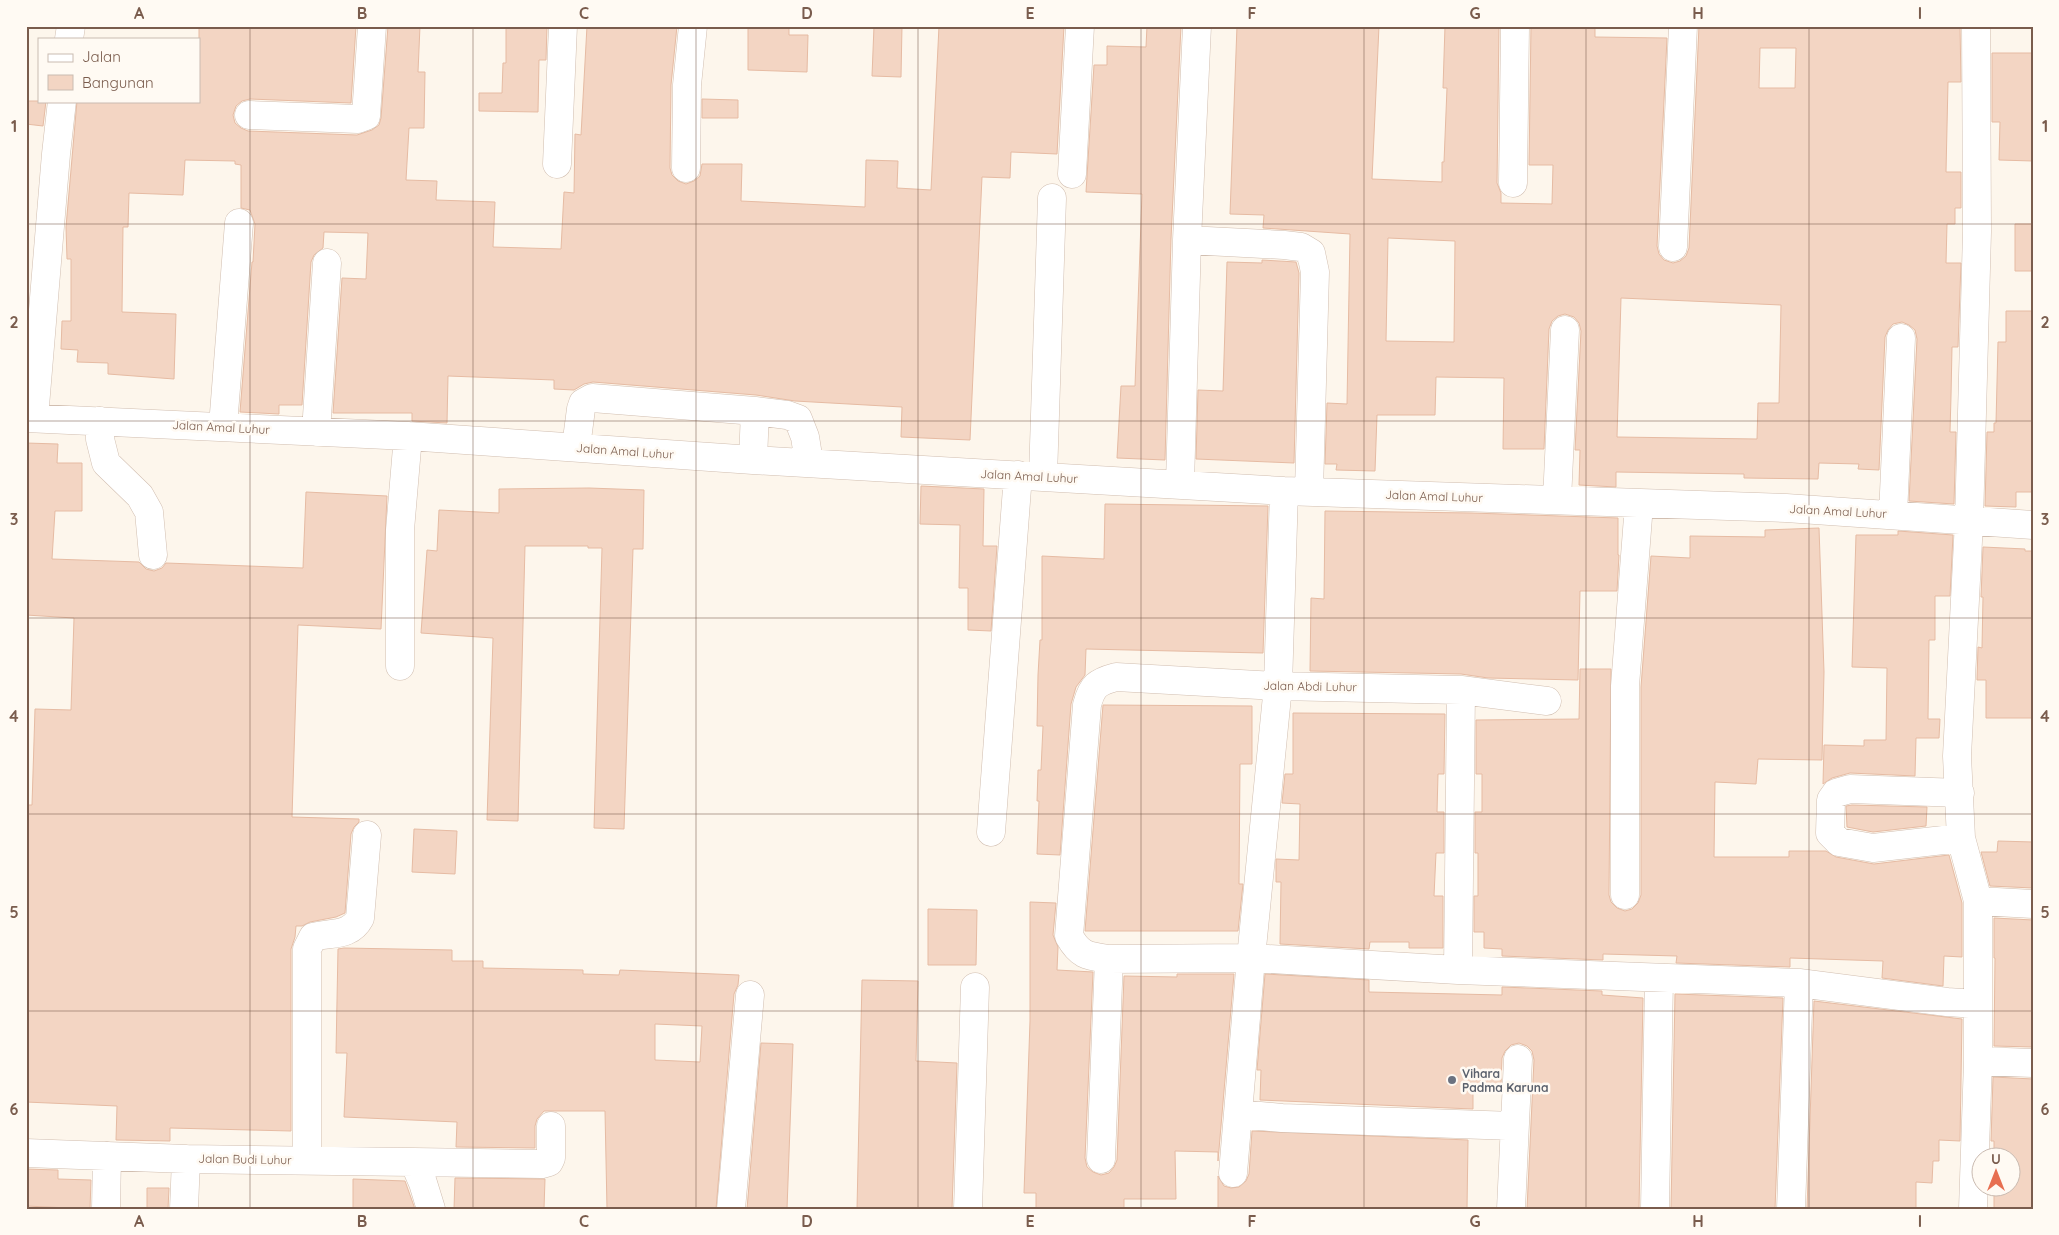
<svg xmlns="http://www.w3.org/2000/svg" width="2059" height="1235" font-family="Quicksand,sans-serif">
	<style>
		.building { fill: #f3d5c3; stroke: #e6bba3; fill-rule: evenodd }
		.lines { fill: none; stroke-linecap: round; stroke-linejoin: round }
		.minor-casing { stroke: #d1beb0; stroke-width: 29 }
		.minor { stroke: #fff; stroke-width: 28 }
		.grid { fill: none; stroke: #7a5c4d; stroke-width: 1; stroke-opacity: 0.55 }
		.worship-dot { fill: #6b7280; stroke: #fffaf3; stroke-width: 2 }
		.labels { text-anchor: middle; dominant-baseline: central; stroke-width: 5; stroke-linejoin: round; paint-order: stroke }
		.street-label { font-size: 12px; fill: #7a5c4d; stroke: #fffaf3 }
		.worship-label { font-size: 12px; font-weight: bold; fill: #5b616d; stroke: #fffaf3; text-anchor: start }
		.neatline { fill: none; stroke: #7a5c4d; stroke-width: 2 }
		.grid-label { font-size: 16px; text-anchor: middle; font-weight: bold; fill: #7a5c4d }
	</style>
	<rect width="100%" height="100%" fill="#fdf6ec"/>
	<path class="building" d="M 199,26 L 356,26 L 351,103 L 250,99 L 242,101 L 236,106 L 233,115 L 235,123 L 241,128 L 248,131 L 357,135 L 372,130 L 379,125 L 381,118 L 388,26 L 420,26 L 418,72 L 425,72 L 424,128 L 409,128 L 406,180 L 437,181 L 436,200 L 495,202 L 493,247 L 561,249 L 564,192 L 574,193 L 575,134 L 581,135 L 587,26 L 677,26 L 671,85 L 670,168 L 672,175 L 678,181 L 686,184 L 694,181 L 700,176 L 702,164 L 742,164 L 741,201 L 865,207 L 866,160 L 898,161 L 897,188 L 931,190 L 939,26 L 1064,26 L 1057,154 L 1011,152 L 1010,178 L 982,177 L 970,440 L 901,437 L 902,407 L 795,401 L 756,395 L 593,382 L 584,384 L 574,390 L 554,389 L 554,380 L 448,376 L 447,423 L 412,421 L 412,413 L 333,413 L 342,278 L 366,279 L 368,233 L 324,232 L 323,248 L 314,255 L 311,262 L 302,405 L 279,405 L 279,414 L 240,412 L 252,262 L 253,262 L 255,224 L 250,210 L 241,208 L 241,165 L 235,164 L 235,161 L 185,160 L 183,195 L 129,193 L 128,227 L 123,227 L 122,312 L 176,314 L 174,379 L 108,374 L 108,363 L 77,362 L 78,350 L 61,349 L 62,321 L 71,321 L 71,259 L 67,259 L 66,227 L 77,101 L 199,101 Z
		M 506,26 L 547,26 L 546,60 L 539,60 L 538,112 L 479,111 L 479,93 L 502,93 L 503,63 L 506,63 Z
		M 748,26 L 789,26 L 789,35 L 808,35 L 807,72 L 748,70 Z
		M 874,26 L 902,26 L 901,77 L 872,76 Z
		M 1147,26 L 1181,26 L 1171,239 L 1165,460 L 1117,458 L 1121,386 L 1135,386 L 1142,194 L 1086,192 L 1094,65 L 1107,65 L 1107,46 L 1146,47 Z
		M 1237,26 L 1379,26 L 1372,179 L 1442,182 L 1442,162 L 1444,162 L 1447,88 L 1443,88 L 1445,26 L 1499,26 L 1497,183 L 1501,193 L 1501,203 L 1552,204 L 1553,165 L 1529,165 L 1531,26 L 1595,26 L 1595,37 L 1667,38 L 1657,246 L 1659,254 L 1664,260 L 1673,263 L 1680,261 L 1686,256 L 1689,248 L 1699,26 L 1960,26 L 1961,82 L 1948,82 L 1946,172 L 1961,172 L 1961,208 L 1955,208 L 1955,224 L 1947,224 L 1946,263 L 1961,263 L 1958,347 L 1952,347 L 1951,396 L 1950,432 L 1956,432 L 1954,504 L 1909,501 L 1917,339 L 1915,330 L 1909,325 L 1902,322 L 1893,324 L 1888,330 L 1885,337 L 1879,470 L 1858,469 L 1859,464 L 1819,463 L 1818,479 L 1744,478 L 1744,474 L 1616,472 L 1616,487 L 1579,485 L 1580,450 L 1575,450 L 1581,331 L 1579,323 L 1574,317 L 1565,314 L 1558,316 L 1552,321 L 1549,329 L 1544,449 L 1503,449 L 1504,378 L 1436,377 L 1435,415 L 1377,415 L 1375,471 L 1336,470 L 1337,464 L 1325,464 L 1327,403 L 1347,404 L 1350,234 L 1263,228 L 1264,215 L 1230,214 ZM 1760,48 L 1796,48 L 1795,88 L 1759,88 ZM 1388,238 L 1455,241 L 1454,342 L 1386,341 ZM 1621,298 L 1781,305 L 1779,403 L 1758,403 L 1757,439 L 1617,437 Z
		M 1992,53 L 2033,53 L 2033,161 L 1999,160 L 2000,122 L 1992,122 Z
		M 702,99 L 738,100 L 738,118 L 702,118 Z
		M 26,101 L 46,101 L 43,126 L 26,124 Z
		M 2015,224 L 2033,224 L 2033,271 L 2015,271 Z
		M 1262,260 L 1296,262 L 1299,273 L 1294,463 L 1196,459 L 1198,390 L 1223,391 L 1227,262 L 1262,263 Z
		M 2006,311 L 2033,311 L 2033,492 L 2016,492 L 2016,507 L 1985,506 L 1987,432 L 1994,432 L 1994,423 L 1996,423 L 1998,342 L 2006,342 Z
		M 26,443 L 58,444 L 57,463 L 82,463 L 82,511 L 55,511 L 52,559 L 139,562 L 146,569 L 154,571 L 162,568 L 166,563 L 303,568 L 306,492 L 387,496 L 381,629 L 298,625 L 292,817 L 359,819 L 359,822 L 354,827 L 351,834 L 345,913 L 336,917 L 310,922 L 302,926 L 296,926 L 295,937 L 291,949 L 291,1131 L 170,1128 L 170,1141 L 116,1140 L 117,1106 L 26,1102 L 26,805 L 32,805 L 35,709 L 71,710 L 74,618 L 26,615 Z
		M 921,486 L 984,489 L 983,546 L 997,546 L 991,631 L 968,630 L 968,588 L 959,588 L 960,525 L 920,524 Z
		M 589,488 L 644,490 L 643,549 L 633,549 L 624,829 L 594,828 L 602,548 L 588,548 L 588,546 L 525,546 L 518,821 L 487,820 L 493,638 L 421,633 L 427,550 L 437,551 L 439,510 L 499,513 L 499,489 Z
		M 1105,504 L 1268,506 L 1263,653 L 1086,649 L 1085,675 L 1076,687 L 1071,704 L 1060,855 L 1037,854 L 1039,801 L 1037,801 L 1038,770 L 1041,770 L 1043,726 L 1037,726 L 1038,675 L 1040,640 L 1042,640 L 1042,556 L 1104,559 Z
		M 1325,511 L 1472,513 L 1618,518 L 1618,555 L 1619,555 L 1617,591 L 1580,591 L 1578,680 L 1488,678 L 1461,674 L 1310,671 L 1311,598 L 1324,599 Z
		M 1819,528 L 1824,672 L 1822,760 L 1758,759 L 1756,784 L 1715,782 L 1714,857 L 1789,857 L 1789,851 L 1826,851 L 1836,857 L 1874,864 L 1949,855 L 1962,903 L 1962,957 L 1944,956 L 1943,986 L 1882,978 L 1883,961 L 1790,958 L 1790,967 L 1676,963 L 1677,956 L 1603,954 L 1603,960 L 1502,956 L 1502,949 L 1484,948 L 1484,932 L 1474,932 L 1474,896 L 1478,896 L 1478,853 L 1475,853 L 1475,812 L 1482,812 L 1482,774 L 1476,774 L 1476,720 L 1579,719 L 1580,669 L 1611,669 L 1609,895 L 1611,902 L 1617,908 L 1625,911 L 1632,909 L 1638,903 L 1641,895 L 1641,687 L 1651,556 L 1690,558 L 1690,536 L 1765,537 L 1765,530 Z
		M 1898,531 L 1953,535 L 1950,596 L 1935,596 L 1935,640 L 1929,640 L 1928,719 L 1940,719 L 1939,738 L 1916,738 L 1915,776 L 1850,773 L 1832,778 L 1823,784 L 1824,745 L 1864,746 L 1864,740 L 1886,740 L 1887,668 L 1852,667 L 1856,535 L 1898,535 Z
		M 1983,547 L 2025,549 L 2025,551 L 2033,551 L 2033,718 L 1986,718 L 1986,680 L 1977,680 L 1978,647 L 1982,648 L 1983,597 L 1981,597 Z
		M 1103,705 L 1252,706 L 1252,764 L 1240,764 L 1239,884 L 1243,884 L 1238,931 L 1085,931 Z
		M 1293,713 L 1445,714 L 1444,774 L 1438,774 L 1437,812 L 1444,812 L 1444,853 L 1436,853 L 1434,896 L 1443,896 L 1443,948 L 1409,948 L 1409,942 L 1370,942 L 1369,949 L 1280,944 L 1281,882 L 1276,882 L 1276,859 L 1299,860 L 1300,804 L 1282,803 L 1285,774 L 1293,774 Z
		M 1852,805 L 1927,807 L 1926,826 L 1873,832 L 1847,827 L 1846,806 Z
		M 414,829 L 457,831 L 455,874 L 412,872 Z
		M 1998,841 L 2033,842 L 2033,888 L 1990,886 L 1981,852 L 1997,852 Z
		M 1030,902 L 1056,903 L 1053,935 L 1058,947 L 1057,970 L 1093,972 L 1085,1158 L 1087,1167 L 1093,1172 L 1101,1175 L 1109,1173 L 1114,1167 L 1117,1160 L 1124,976 L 1177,977 L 1177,974 L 1234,974 L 1218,1161 L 1218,1152 L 1175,1151 L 1176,1199 L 1124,1199 L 1124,1209 L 1036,1209 L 1036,1193 L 1024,1193 L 1030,1021 Z
		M 928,909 L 977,910 L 976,965 L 928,965 Z
		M 1994,918 L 2033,920 L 2033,1047 L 1994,1046 L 1995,958 L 1994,958 Z
		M 344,948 L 452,950 L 452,961 L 483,961 L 483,968 L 583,970 L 583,974 L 619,975 L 620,970 L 739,975 L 738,985 L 734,994 L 716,1209 L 607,1209 L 605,1111 L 544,1111 L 537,1119 L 535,1126 L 535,1148 L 456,1147 L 457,1122 L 344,1117 L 347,1053 L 336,1053 L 338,949 ZM 655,1024 L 702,1026 L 700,1062 L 655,1060 Z
		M 1265,974 L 1369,980 L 1369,992 L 1502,995 L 1502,987 L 1602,991 L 1602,995 L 1643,998 L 1639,1209 L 1527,1209 L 1534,1060 L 1532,1051 L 1527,1046 L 1519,1043 L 1511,1045 L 1505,1051 L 1502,1058 L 1501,1085 L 1473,1085 L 1473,1109 L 1260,1100 L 1261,1070 L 1257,1070 Z
		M 862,980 L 918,981 L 916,1061 L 957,1063 L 952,1209 L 857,1209 Z
		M 1675,994 L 1783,998 L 1775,1209 L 1671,1209 Z
		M 1814,1001 L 1962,1019 L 1960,1141 L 1939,1140 L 1939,1161 L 1933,1161 L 1932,1183 L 1916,1182 L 1916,1209 L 1807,1209 Z
		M 761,1043 L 793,1044 L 787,1209 L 747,1209 Z
		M 1993,1077 L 2033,1079 L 2033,1209 L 1994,1209 L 1994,1188 L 2012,1188 L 2012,1158 L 1994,1158 L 1994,1141 L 1991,1141 Z
		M 1252,1131 L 1468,1140 L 1467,1209 L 1218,1209 L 1218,1176 L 1224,1186 L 1231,1188 L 1239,1187 L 1246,1181 L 1249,1174 Z
		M 26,1169 L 58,1170 L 58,1179 L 91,1180 L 90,1209 L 26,1206 Z
		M 455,1178 L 545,1179 L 544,1209 L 454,1209 Z
		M 353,1179 L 405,1181 L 415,1209 L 353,1209 Z
		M 147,1188 L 169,1188 L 168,1209 L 147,1209 Z"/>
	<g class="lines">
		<defs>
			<path id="minor" d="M 69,39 L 71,26
				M 249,115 L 358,119 L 366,116 L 372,26
				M 557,164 L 563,26
				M 686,168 L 687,85 L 693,26
				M 1072,174 L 1080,26
				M 1513,183 L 1515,26
				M 1187,240 L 1284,245 L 1301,247 L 1311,253 L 1315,272 L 1309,491
				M 1673,247 L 1683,26
				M 26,418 L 408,436 L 753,460 L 1284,491 L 1786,508 L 2033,525
				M 34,418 L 56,154 L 62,101
				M 100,421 L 100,439 L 106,463 L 140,496 L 149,512 L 153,555
				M 223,426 L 239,223
				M 316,432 L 327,263
				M 576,447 L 581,409 L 583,403 L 592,398 L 755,411 L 787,415 L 798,419 L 805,437 L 809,462
				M 753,460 L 755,411
				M 1043,477 L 1052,198
				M 1180,483 L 1187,240 L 1197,26
				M 1557,500 L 1565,330
				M 1893,515 L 1901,338
				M 400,666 L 400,530 L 408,436
				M 1547,701 L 1461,690 L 1278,686 L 1116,677 C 1097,682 1092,686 1087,705 L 1069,936 C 1080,956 1088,956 1109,959 L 1251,958 L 1458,970 L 1799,983 L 1947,1002 L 1977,1004
				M 1960,793 L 1850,789 L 1836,793 L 1831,800 L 1830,833 L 1839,842 L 1873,848 L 1961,838
				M 991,832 L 1018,475
				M 1625,895 L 1625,686 L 1639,504
				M 1978,901 L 2033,904
				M 1458,970 L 1461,690
				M 1978,1061 L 2033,1063
				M 1238,1114 L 1282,1118 L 1514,1126
				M 26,1153 L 186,1159 L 414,1162 L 423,1183 L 431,1209
				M 1101,1159 L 1109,959
				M 307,1160 L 307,949 L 313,937 C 331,932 350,937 360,918 L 367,835
				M 414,1162 L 542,1164 L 549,1162 L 551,1158 L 551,1126
				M 1233,1173 L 1251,958 L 1278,686 L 1284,491
				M 106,1209 L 107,1156
				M 184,1209 L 186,1159
				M 731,1209 L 750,995
				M 968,1209 L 975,987
				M 1511,1209 L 1518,1059
				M 1655,1209 L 1659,979
				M 1791,1209 L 1799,983
				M 1973,1209 L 1978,1061 L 1978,901 L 1961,838 L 1957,756 L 1969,521 L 1977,232 L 1976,26"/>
		</defs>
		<use href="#minor" class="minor-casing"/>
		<use href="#minor" class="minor"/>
	</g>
	<path class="grid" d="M 250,26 L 250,1209M 473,26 L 473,1209M 696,26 L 696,1209M 918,26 L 918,1209M 1141,26 L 1141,1209M 1364,26 L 1364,1209M 1586,26 L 1586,1209M 1809,26 L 1809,1209M 26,224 L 2033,224M 26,421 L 2033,421M 26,618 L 2033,618M 26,814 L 2033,814M 26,1011 L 2033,1011"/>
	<circle class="worship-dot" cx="1452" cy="1080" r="5"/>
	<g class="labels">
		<g class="street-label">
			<text transform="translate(221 427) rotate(3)">Jalan Amal Luhur</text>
			<text transform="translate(625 451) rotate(4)">Jalan Amal Luhur</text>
			<text transform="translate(1029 476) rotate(3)">Jalan Amal Luhur</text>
			<text transform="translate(1434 496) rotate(2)">Jalan Amal Luhur</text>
			<text transform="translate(1838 511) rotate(3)">Jalan Amal Luhur</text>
			<text transform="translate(1310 686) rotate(1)">Jalan Abdi Luhur</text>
			<text transform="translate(245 1159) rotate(1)">Jalan Budi Luhur</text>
		</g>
		<g class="worship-label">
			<text x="1462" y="1073">Vihara<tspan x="1462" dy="14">Padma Karuna</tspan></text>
		</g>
	</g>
	<rect width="2059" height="1235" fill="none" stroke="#fffaf3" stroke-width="55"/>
	<rect x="38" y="38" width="162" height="65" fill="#fffaf3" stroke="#cabbb1"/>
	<rect x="48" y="54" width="25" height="8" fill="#ffffff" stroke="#cabbb1"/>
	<text x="82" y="62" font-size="15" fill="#7a5c4d">Jalan</text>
	<rect x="48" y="75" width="25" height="15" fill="#f3d5c3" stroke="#cabbb1"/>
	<text x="82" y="88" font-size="15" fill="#7a5c4d">Bangunan</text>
	<g transform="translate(1996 1172)"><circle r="24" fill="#fffaf3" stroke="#cabbb1"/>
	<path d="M0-4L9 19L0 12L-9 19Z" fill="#e76f51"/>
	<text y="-8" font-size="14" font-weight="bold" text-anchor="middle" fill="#7a5c4d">U</text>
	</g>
	<rect x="28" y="28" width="2004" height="1180" class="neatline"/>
	<g class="grid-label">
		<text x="139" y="19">A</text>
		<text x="362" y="19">B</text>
		<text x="584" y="19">C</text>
		<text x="807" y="19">D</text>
		<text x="1030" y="19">E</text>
		<text x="1252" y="19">F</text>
		<text x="1475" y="19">G</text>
		<text x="1698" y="19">H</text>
		<text x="1920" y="19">I</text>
		<text x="14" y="132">1</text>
		<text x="2045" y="132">1</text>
		<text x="14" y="328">2</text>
		<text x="2045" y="328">2</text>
		<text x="14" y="525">3</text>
		<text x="2045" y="525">3</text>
		<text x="14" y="722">4</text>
		<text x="2045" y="722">4</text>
		<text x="14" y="918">5</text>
		<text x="2045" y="918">5</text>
		<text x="14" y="1115">6</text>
		<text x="2045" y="1115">6</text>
		<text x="139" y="1227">A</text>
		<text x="362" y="1227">B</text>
		<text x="584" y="1227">C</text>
		<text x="807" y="1227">D</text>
		<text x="1030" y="1227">E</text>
		<text x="1252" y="1227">F</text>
		<text x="1475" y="1227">G</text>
		<text x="1698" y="1227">H</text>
		<text x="1920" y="1227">I</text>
	</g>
</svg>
